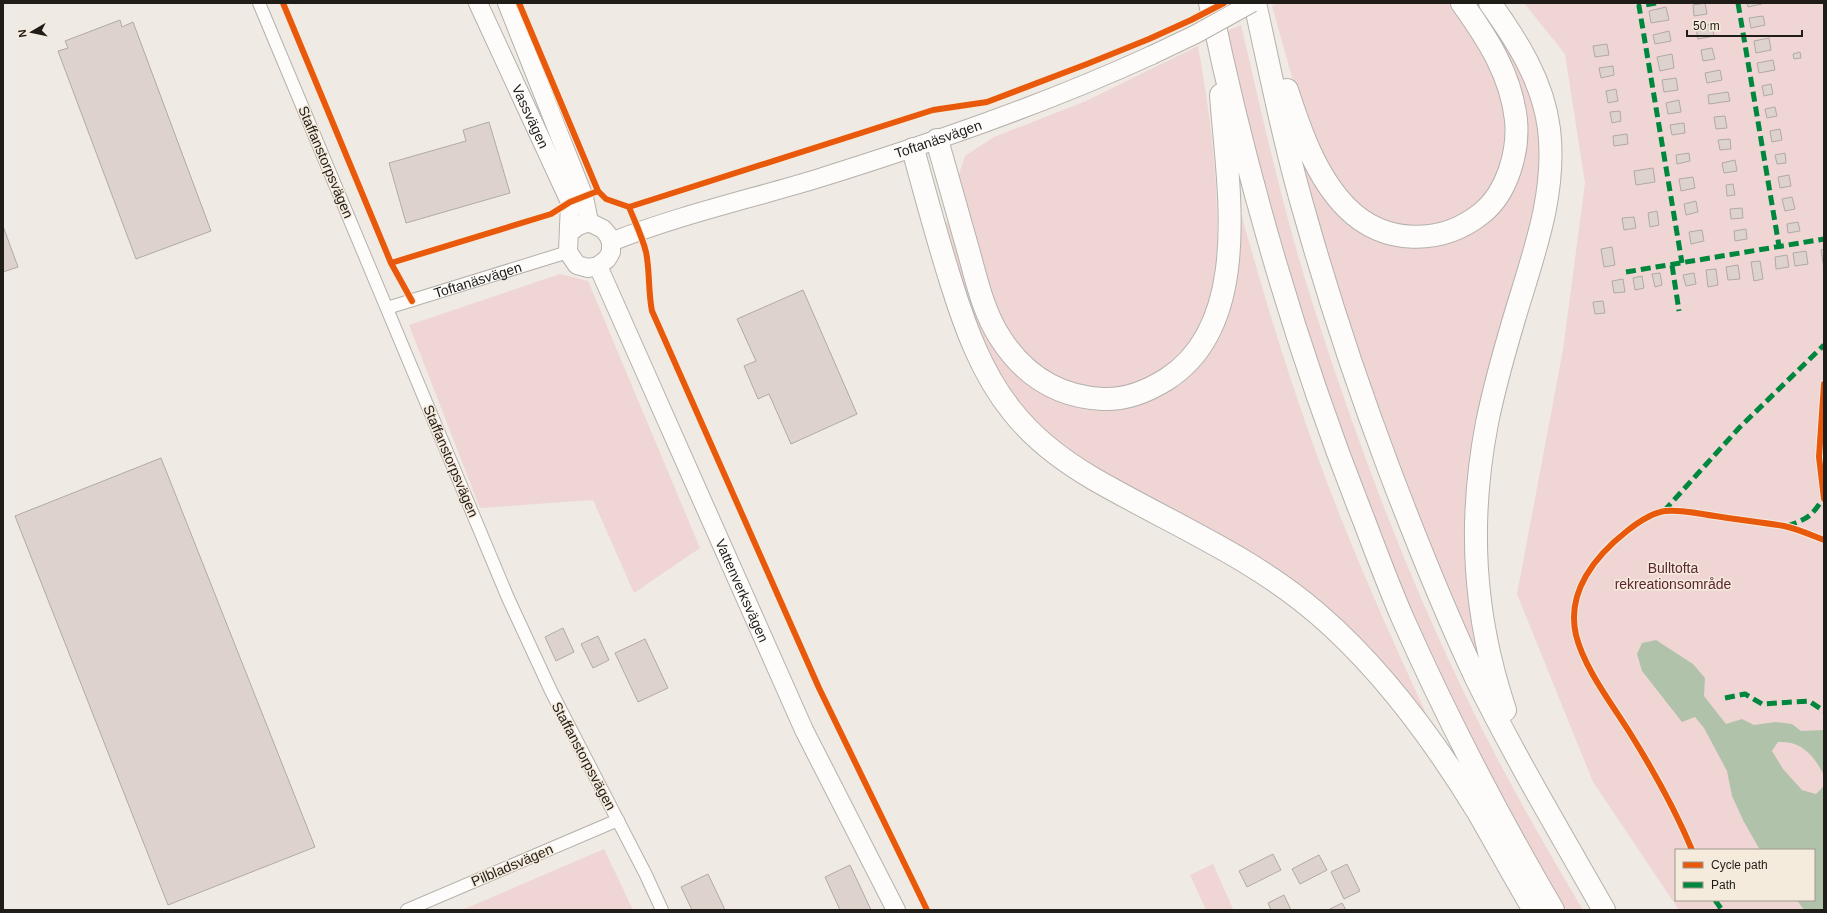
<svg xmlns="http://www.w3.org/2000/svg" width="1827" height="913" font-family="Helvetica,sans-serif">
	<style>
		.green { fill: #f0d5d5; fill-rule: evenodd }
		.water { fill: #b1c2aa }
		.building { fill: #ddd2cc; stroke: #b0aaa6 }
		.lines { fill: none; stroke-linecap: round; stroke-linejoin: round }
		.street-casing { stroke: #b5b1ab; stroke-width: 14 }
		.secondary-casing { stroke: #b5b1ab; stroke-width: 20 }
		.highway-casing { stroke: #b5b1ab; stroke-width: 24 }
		.street { stroke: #fdfcfb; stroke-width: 12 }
		.secondary { stroke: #fdfcfb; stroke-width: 18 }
		.highway { stroke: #fdfcfb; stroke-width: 22 }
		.secondary-bridge-casing { stroke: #b5b1ab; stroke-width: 20; stroke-linecap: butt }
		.secondary-bridge { stroke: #fdfcfb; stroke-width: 18 }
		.quiet { stroke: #00873e; stroke-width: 5; stroke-dasharray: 10 5; stroke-linecap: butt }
		.cycleway-casing { stroke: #f5ebdd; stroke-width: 8 }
		.cycleway { stroke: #e8590c; stroke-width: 6 }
		.labels { text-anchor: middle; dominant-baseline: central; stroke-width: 3; stroke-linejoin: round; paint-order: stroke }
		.street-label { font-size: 14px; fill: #201c17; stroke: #f5ebdd }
		.park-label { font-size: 14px; fill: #5d2531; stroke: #f5ebdd }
	</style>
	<rect width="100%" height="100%" fill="#efeae3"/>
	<path class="green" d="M 1277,3 L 1449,3 C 1459,17 1470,31 1479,45 C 1494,70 1504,99 1507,127 C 1507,138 1505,150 1502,160 C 1483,229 1396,249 1348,196 C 1344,191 1340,184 1336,178 C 1302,127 1289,64 1272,6 Z
		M 1471,3 L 1481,3 L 1528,80 L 1539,118 L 1541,183 L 1483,407 L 1488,682 L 1398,474 L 1337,292 L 1294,132 L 1342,214 L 1461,237 L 1524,145 Z
		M 1524,3 L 1824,3 L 1824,910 L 1679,910 L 1593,782 L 1517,594 L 1563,350 L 1585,183 L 1565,54 ZM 1676,850 L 1814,850 L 1814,900 L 1676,900 Z
		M 1241,25 C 1263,119 1284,215 1314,308 C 1363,461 1421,613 1496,756 C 1523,808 1553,859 1583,910 L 1562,910 L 1481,763 L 1398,585 L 1326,398 L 1271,217 L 1225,32 Z
		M 1198,46 C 1209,108 1218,171 1217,234 C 1217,256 1216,280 1209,302 C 1192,356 1151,393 1092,387 C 1076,385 1054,379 1041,369 C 1031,362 1018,346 1010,337 C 1006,331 1003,322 1000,315 C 979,272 970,223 958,177 L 965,156 L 994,137 L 1086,101 Z
		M 1237,199 C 1258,275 1280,350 1306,424 C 1343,532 1390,636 1438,739 L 1386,669 L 1130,489 L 1060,446 L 1023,412 L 988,358 L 942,224 L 951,221 L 978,316 L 1054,398 L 1081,407 L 1111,408 L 1146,401 L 1180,385 L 1205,358 L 1221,327 Z
		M 560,274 L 588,281 L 700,548 L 634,593 L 593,500 L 480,508 L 409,325 Z
		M 604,849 L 633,910 L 462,910 Z
		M 1213,864 L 1233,909 L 1231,910 L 1206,910 L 1190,875 Z"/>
	<path class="water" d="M 1656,640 L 1693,664 L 1705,678 L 1704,696 L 1726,724 L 1742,719 L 1754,725 L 1775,722 L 1792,724 L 1801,731 L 1824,730 L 1824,776 C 1818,762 1807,747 1791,743 C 1787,742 1782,742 1778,742 L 1772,751 L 1783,769 L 1802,790 L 1816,794 L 1824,786 L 1824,910 L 1804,910 L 1797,900 L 1814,900 L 1814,850 L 1760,850 L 1744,822 L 1732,796 L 1727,771 L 1704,728 L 1695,717 L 1682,722 L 1642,671 L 1637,654 L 1642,643 Z"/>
	<path class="building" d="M 1705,3 L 1707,14 L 1694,16 L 1693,5 Z
		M 1747,3 L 1761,3 L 1762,4 L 1748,7 Z
		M 1666,7 L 1669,20 L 1651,23 L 1649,11 Z
		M 1763,16 L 1765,25 L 1751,28 L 1749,18 Z
		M 120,20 L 122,27 L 133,22 L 211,231 L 136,259 L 58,51 L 68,48 L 65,41 Z
		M 1712,24 L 1714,36 L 1698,39 L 1696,27 Z
		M 1669,31 L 1671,41 L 1655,44 L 1653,35 Z
		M 1769,38 L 1771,50 L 1756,53 L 1754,41 Z
		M 1607,44 L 1609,55 L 1595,57 L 1593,46 Z
		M 1712,48 L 1715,59 L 1703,61 L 1701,50 Z
		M 1800,52 L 1801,58 L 1794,59 L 1793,54 Z
		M 1672,54 L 1674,68 L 1660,71 L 1657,57 Z
		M 1773,60 L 1775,70 L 1759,73 L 1757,63 Z
		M 1613,66 L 1614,75 L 1601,78 L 1599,68 Z
		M 1720,70 L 1722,80 L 1707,83 L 1705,73 Z
		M 1676,78 L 1678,90 L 1664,92 L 1662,80 Z
		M 1771,84 L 1773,94 L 1764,96 L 1762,86 Z
		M 1616,89 L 1618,101 L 1608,103 L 1606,91 Z
		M 1728,92 L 1730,101 L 1709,104 L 1708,95 Z
		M 1679,100 L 1681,112 L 1668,114 L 1666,103 Z
		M 1775,107 L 1777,116 L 1767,118 L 1765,109 Z
		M 1620,111 L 1621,121 L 1612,123 L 1610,112 Z
		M 1725,116 L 1727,128 L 1716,129 L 1714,117 Z
		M 489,122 L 510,193 L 406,223 L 389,163 L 466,141 L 463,130 Z
		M 1684,123 L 1685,133 L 1672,135 L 1670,125 Z
		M 1780,129 L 1782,140 L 1772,142 L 1770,131 Z
		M 1627,134 L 1628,144 L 1614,146 L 1613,136 Z
		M 1730,139 L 1731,149 L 1720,150 L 1718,140 Z
		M 1689,153 L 1690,161 L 1677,164 L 1676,155 Z
		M 1785,153 L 1786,163 L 1777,164 L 1775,155 Z
		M 1735,160 L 1737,171 L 1724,173 L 1722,163 Z
		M 1653,168 L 1655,182 L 1636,185 L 1634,171 Z
		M 1789,175 L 1791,186 L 1780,188 L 1778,177 Z
		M 1693,177 L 1695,188 L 1681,191 L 1679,179 Z
		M 1733,184 L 1735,195 L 1727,196 L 1726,185 Z
		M 1792,197 L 1795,209 L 1785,211 L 1782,199 Z
		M 1696,201 L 1698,212 L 1686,215 L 1684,204 Z
		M 1742,208 L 1743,218 L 1731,219 L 1730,209 Z
		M 1657,211 L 1659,225 L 1650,227 L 1648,213 Z
		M 1634,217 L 1636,228 L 1624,230 L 1622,218 Z
		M 1798,222 L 1800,231 L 1788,233 L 1787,224 Z
		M 3,226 L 18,267 L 3,272 Z
		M 1746,229 L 1747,239 L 1735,241 L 1734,231 Z
		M 1702,230 L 1704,241 L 1691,244 L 1689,232 Z
		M 1612,247 L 1615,265 L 1604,267 L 1601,249 Z
		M 1824,249 L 1824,269 L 1821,250 Z
		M 1806,251 L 1808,264 L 1795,266 L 1793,253 Z
		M 1787,255 L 1789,267 L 1776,269 L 1775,257 Z
		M 1760,261 L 1763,279 L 1754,281 L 1751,262 Z
		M 1738,265 L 1740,279 L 1728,280 L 1726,267 Z
		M 1716,269 L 1718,285 L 1708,287 L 1706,270 Z
		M 1660,273 L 1662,285 L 1655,287 L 1652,274 Z
		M 1694,273 L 1696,284 L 1686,286 L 1683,275 Z
		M 1642,276 L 1644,288 L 1635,290 L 1633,278 Z
		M 1623,279 L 1625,292 L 1614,293 L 1612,281 Z
		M 803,290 L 857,414 L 791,444 L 769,394 L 758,399 L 744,366 L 756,361 L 737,319 Z
		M 1603,301 L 1605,313 L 1595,314 L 1593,302 Z
		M 161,458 L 315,847 L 168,905 L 15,516 Z
		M 563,628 L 574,652 L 556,661 L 545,637 Z
		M 598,636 L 609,660 L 593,668 L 581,644 Z
		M 645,639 L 668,688 L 638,702 L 615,653 Z
		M 1273,854 L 1281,870 L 1247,887 L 1239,871 Z
		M 1319,855 L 1327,870 L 1300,884 L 1292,869 Z
		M 1347,864 L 1360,891 L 1344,899 L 1331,872 Z
		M 850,865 L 871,910 L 840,910 L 825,877 Z
		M 708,874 L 725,910 L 692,910 L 681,887 Z
		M 1284,895 L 1291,910 L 1271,910 L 1268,903 Z
		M 1342,903 L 1346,910 L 1328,910 Z"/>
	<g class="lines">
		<defs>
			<g id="street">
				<path d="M 259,3 L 508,598 L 551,691 L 646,875 L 662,910"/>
				<path id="s1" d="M 387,308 L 568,252"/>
				<path d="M 407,910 L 618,820"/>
			</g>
			<g id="secondary">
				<path id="s2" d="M 478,3 L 570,202 L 568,252 L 577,265 L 588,268 L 598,266 L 607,259 L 611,252 L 611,242 L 608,235 L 603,229 L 589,222 L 578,226 L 569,233"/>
				<path d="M 507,3 L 584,197 L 589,222"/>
				<path id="s3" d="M 611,242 C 676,216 746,200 813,180 C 928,144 1043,105 1152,55"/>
				<path id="s4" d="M 598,266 L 804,730 L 896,910"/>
			</g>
			<path id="highway" d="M 1210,3 C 1247,180 1298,355 1365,523 C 1377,555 1389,587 1403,619 C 1447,718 1498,816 1553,910
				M 1255,3 C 1271,75 1285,147 1306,218 C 1330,303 1358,387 1389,469 C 1416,540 1444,610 1476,678 C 1515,757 1560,833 1604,910
				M 1490,3 C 1517,41 1543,81 1549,129 C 1557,195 1532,258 1514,319 C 1504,353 1494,388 1487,423 C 1468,522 1473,614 1505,710
				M 1287,90 C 1300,130 1316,177 1347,208 C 1384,245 1441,246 1482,213 C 1507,193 1519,152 1516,120 C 1511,75 1488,39 1462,3
				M 937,140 C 948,178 958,215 969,253 C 977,282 984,314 1001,339 C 1025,376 1059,397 1103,399 C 1126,400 1148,391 1167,379 C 1254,323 1227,183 1221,95
				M 913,149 C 925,193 937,238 951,282 C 965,327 982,374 1012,411 C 1034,439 1063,461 1094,479 C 1170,523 1251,556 1318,614 C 1382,669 1434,740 1478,812 C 1497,845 1515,878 1534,910"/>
		</defs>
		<use href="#street" class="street-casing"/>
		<use href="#secondary" class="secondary-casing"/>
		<use href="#highway" class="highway-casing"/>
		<use href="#street" class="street"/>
		<use href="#secondary" class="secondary"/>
		<use href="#highway" class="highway"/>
		<defs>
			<path id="secondary-bridge" d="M 1152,55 L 1196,34 L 1252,3"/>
		</defs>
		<use href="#secondary-bridge" class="secondary-bridge-casing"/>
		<use href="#secondary-bridge" class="secondary-bridge"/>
		<path class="quiet" d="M 1656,3 L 1639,6 L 1682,263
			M 1738,3 L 1779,246
			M 1672,265 L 1679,311
			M 1626,272 L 1824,239
			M 1664,511 L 1739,428 L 1824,345
			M 1787,526 C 1809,518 1811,517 1824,497
			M 1725,698 L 1745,694 L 1762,704 L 1809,701 L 1824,711
			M 1715,900 L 1722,910"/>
		<defs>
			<path id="cycleway" d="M 283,3 L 391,263 L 412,301
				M 519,3 L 598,191 L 606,199 L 629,207 L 933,110 L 987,102 L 1087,64 L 1149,39 L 1191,20 L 1224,3
				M 629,207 C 635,222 642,236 646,252 C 650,271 648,292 652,311 L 819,688 L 927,910
				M 391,263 L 551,214 L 570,202 L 598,191
				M 1824,384 L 1819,457 L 1824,499
				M 1692,850 C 1675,809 1653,770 1630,733 C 1612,704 1584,668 1576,635 C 1566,592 1595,556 1627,531 C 1637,523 1652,513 1665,511 C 1681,509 1699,514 1715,516 C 1738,520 1761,522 1784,526 C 1798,529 1811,535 1824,540"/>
		</defs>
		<use href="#cycleway" class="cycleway-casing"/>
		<use href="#cycleway" class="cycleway"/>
	</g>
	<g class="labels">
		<g class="street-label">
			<text stroke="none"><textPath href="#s2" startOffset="125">Vassvägen</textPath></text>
			<text stroke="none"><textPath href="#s3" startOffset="343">Toftanäsvägen</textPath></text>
			<text transform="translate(326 162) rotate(67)">Staffanstorpsvägen</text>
			<text stroke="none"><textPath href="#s1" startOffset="95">Toftanäsvägen</textPath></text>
			<text transform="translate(451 461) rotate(67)">Staffanstorpsvägen</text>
			<text stroke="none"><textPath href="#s4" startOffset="355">Vattenverksvägen</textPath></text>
			<text transform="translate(584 756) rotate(62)">Staffanstorpsvägen</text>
			<text transform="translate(512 865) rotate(-23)">Pilbladsvägen</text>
		</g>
		<g class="park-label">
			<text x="1673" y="568">Bulltofta<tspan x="1673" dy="16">rekreationsområde</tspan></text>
		</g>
	</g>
	<rect width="1827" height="913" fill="none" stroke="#201c17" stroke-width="8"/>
	<rect x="1675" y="849" width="140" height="52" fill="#f5ebdd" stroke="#a0988e"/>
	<rect x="1683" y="862" width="20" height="6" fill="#e8590c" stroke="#a0988e"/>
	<text x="1711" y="869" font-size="12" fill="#201c17">Cycle path</text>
	<rect x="1683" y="882" width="20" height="6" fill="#00873e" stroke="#a0988e"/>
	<text x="1711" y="889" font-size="12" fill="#201c17">Path</text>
	<g transform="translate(32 32) rotate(261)" stroke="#f5ebdd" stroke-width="3" paint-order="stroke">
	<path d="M0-3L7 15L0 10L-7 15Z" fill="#201c17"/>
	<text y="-6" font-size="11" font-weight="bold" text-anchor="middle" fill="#201c17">N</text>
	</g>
	<path d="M1687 30v6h115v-6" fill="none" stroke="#201c17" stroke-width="2"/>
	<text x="1693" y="30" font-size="12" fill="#201c17" stroke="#f5ebdd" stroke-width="3" paint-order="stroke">50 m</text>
</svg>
